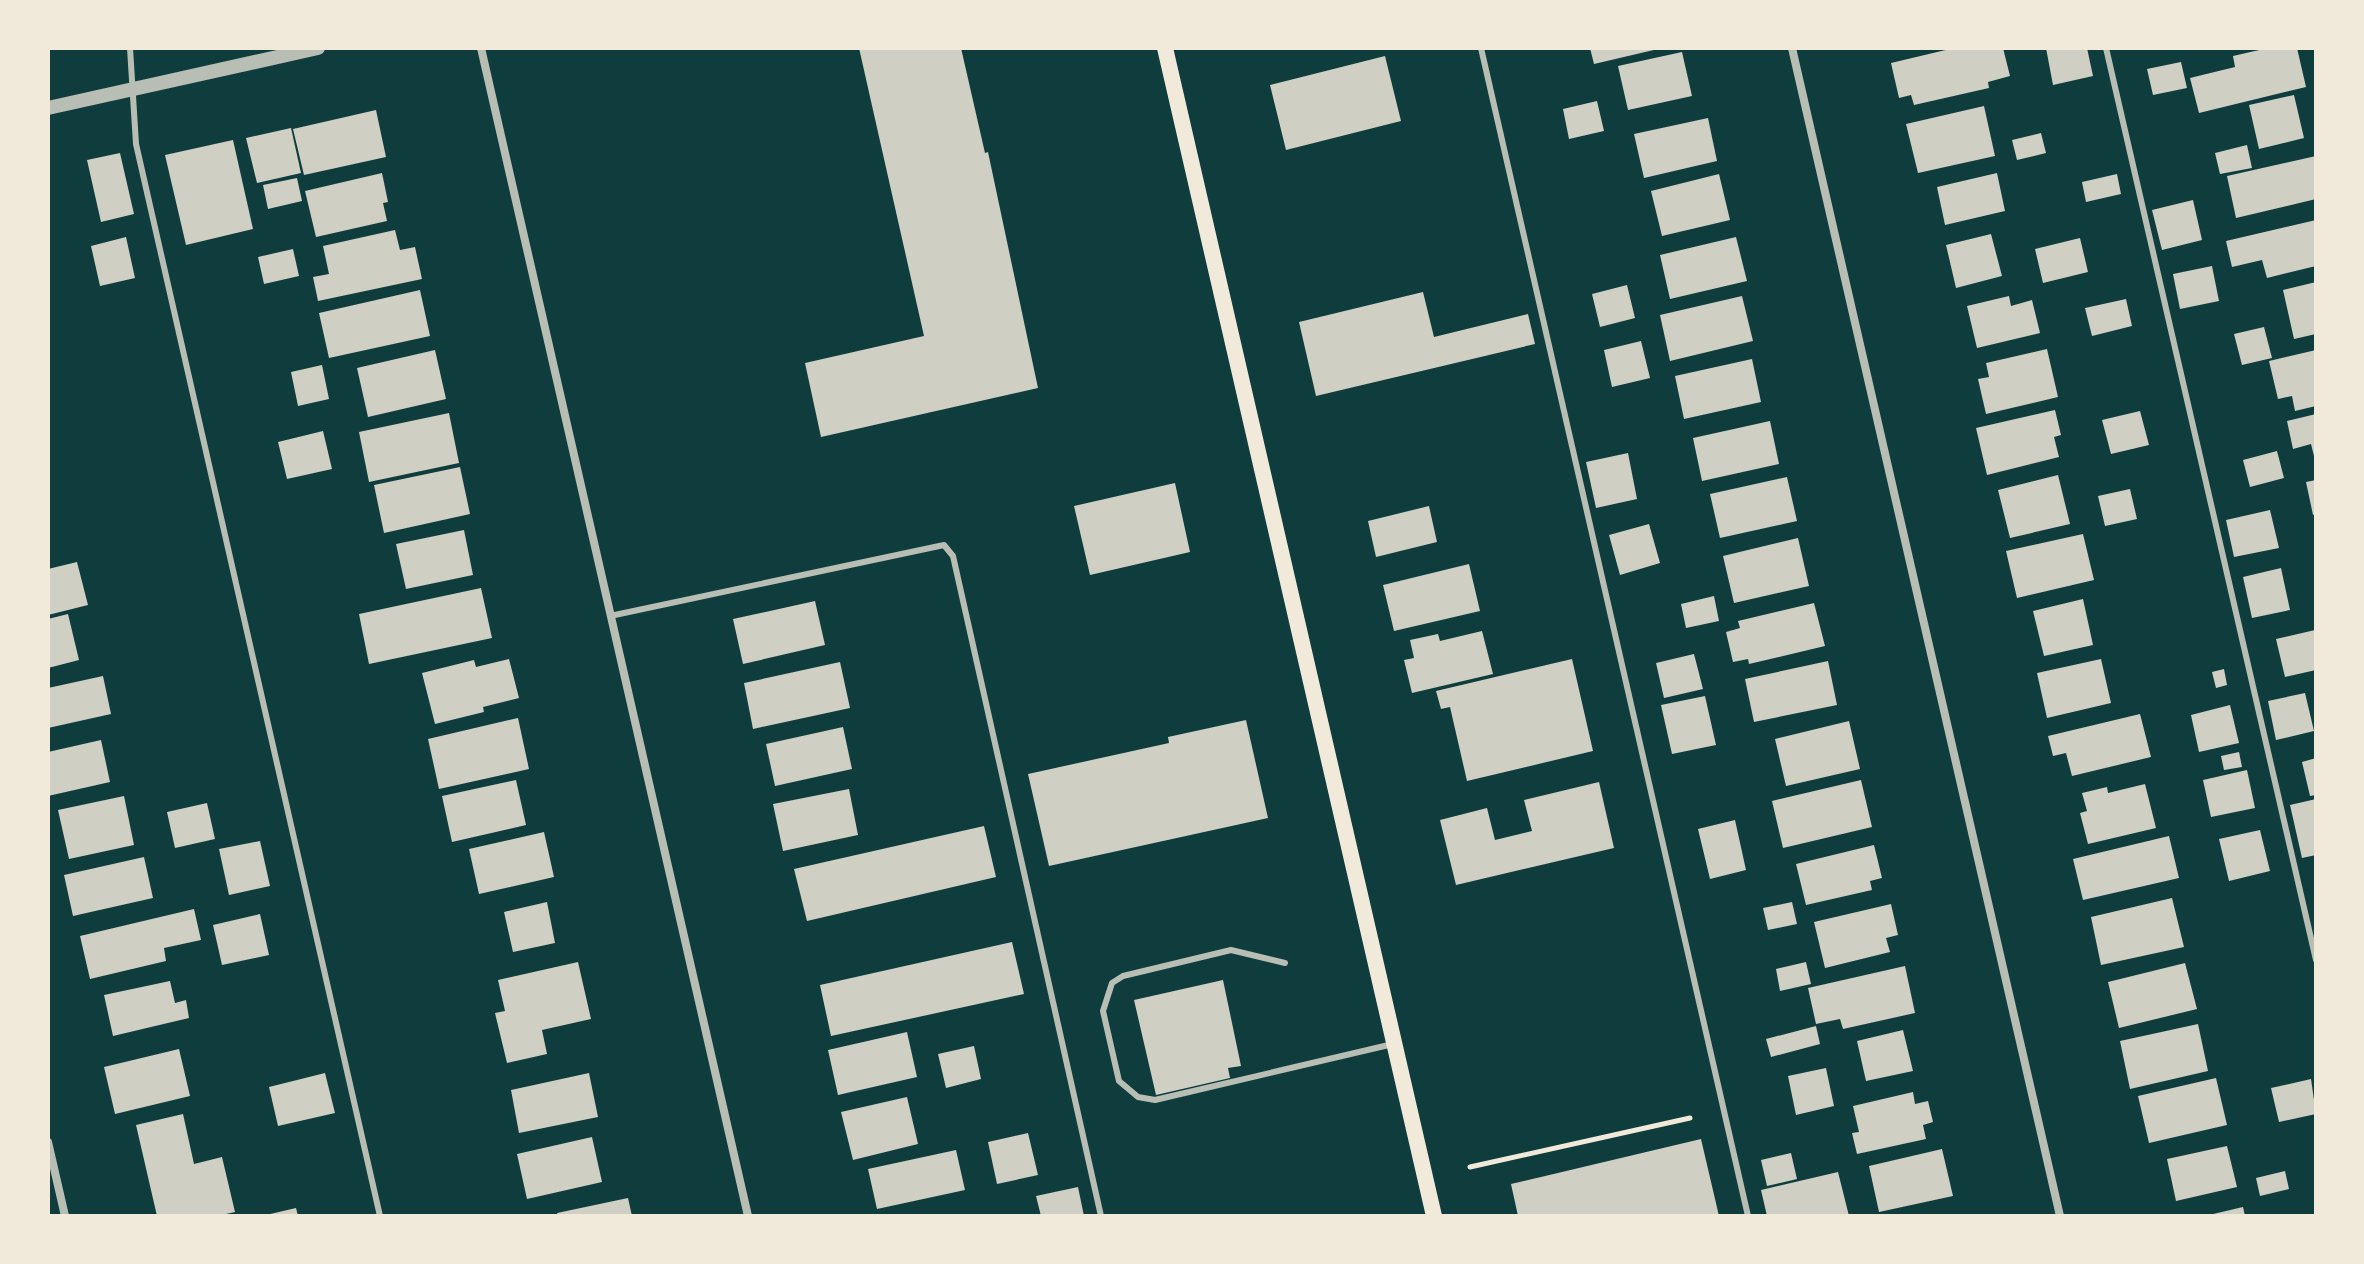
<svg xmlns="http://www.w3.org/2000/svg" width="2364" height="1264" font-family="'Alegreya Sans',sans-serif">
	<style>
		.building { fill: #cfcfc3 }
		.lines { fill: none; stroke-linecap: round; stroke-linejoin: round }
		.path { stroke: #f1e9da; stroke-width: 5 }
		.service { stroke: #b8beb3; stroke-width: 6 }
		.minor { stroke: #b8beb3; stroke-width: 8 }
		.tertiary { stroke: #b8beb3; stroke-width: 14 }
		.secondary { stroke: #f1e9da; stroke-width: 16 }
	</style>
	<rect width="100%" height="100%" fill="#0f3d3e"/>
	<path class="building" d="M 859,48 L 961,48 L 985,153 L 988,152 L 1038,388 L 821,437 L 805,363 L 924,336 Z
		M 1590,48 L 1658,48 L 1658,49 L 1594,64 Z
		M 1954,48 L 2003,48 L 2010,76 L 1988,82 L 1989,88 L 1914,105 L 1911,95 L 1899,98 L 1891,63 Z
		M 2046,48 L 2087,48 L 2093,76 L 2053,85 Z
		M 2268,48 L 2297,48 L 2306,87 L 2199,113 L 2190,78 L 2235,67 L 2233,56 Z
		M 1682,52 L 1692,96 L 1628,110 L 1618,66 Z
		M 1385,56 L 1401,121 L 1286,150 L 1270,85 Z
		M 2181,62 L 2187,88 L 2153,95 L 2147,69 Z
		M 2294,95 L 2304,138 L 2259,149 L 2249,105 Z
		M 1597,101 L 1604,131 L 1569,139 L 1563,109 Z
		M 1984,106 L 1995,156 L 1918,173 L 1906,124 Z
		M 376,110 L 386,157 L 304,175 L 293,129 Z
		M 1708,118 L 1717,161 L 1644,178 L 1634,134 Z
		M 291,128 L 301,173 L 257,183 L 246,138 Z
		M 2041,133 L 2046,153 L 2017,160 L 2012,140 Z
		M 233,140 L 253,229 L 186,245 L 165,155 Z
		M 2247,145 L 2252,168 L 2220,174 L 2215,153 Z
		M 120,153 L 134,214 L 101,222 L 87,160 Z
		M 2316,156 L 2316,199 L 2236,218 L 2227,176 Z
		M 382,173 L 388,202 L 383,203 L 387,221 L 316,237 L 305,191 Z
		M 1997,173 L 2005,211 L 1945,225 L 1937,187 Z
		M 1719,174 L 1730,220 L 1662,236 L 1651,191 Z
		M 2117,174 L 2121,194 L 2086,202 L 2082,182 Z
		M 297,178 L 302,201 L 268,209 L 263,185 Z
		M 2193,200 L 2202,240 L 2162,250 L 2152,210 Z
		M 2316,220 L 2316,266 L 2267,278 L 2262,260 L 2232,267 L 2226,241 Z
		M 395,230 L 400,250 L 415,247 L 422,279 L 318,301 L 313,277 L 329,274 L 323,246 Z
		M 1991,234 L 2002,276 L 1956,288 L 1946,245 Z
		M 126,237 L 135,278 L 100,286 L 91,246 Z
		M 1736,237 L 1747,281 L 1670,299 L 1660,255 Z
		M 2080,238 L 2088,272 L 2043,283 L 2035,249 Z
		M 293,249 L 299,276 L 264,284 L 258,257 Z
		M 2212,266 L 2219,301 L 2180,309 L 2173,274 Z
		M 2316,282 L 2316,334 L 2294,339 L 2283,290 Z
		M 1627,285 L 1635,318 L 1600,327 L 1592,294 Z
		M 420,290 L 430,336 L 329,358 L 319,313 Z
		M 1423,292 L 1434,337 L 1528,314 L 1535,344 L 1316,396 L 1299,322 Z
		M 1742,296 L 1753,341 L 1670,361 L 1660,315 Z
		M 2009,296 L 2011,306 L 2032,300 L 2040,333 L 1977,348 L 1967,306 Z
		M 2126,299 L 2132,326 L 2092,336 L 2085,308 Z
		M 2264,327 L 2272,358 L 2242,365 L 2234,334 Z
		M 1641,341 L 1650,378 L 1612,387 L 1604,350 Z
		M 2047,349 L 2058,397 L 1986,414 L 1978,379 L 1989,377 L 1986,363 Z
		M 435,350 L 446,399 L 368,417 L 357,368 Z
		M 2316,350 L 2316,406 L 2295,411 L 2292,396 L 2278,399 L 2269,361 Z
		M 1752,359 L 1761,402 L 1684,419 L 1675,376 Z
		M 322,365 L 329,399 L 298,406 L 291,372 Z
		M 2055,410 L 2061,435 L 2054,437 L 2059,457 L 1987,475 L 1976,428 Z
		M 2140,411 L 2149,445 L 2111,454 L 2102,420 Z
		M 449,413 L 459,463 L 369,482 L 359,432 Z
		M 2316,414 L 2316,459 L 2315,460 L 2311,444 L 2293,449 L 2287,421 Z
		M 1770,421 L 1779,464 L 1702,481 L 1693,438 Z
		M 323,431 L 332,469 L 287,479 L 278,442 Z
		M 2277,451 L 2284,478 L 2250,487 L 2243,460 Z
		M 1628,453 L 1637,499 L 1596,508 L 1586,462 Z
		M 460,467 L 470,514 L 384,533 L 374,485 Z
		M 2058,475 L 2070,524 L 2010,538 L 1998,490 Z
		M 1787,477 L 1797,521 L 1720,538 L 1710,494 Z
		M 2316,480 L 2316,514 L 2313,515 L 2306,482 Z
		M 1175,483 L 1190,552 L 1090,575 L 1074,506 Z
		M 2130,489 L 2137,519 L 2105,526 L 2098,496 Z
		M 1429,506 L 1437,542 L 1376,557 L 1368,521 Z
		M 2270,510 L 2279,548 L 2234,557 L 2226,520 Z
		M 1649,524 L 1660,563 L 1620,575 L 1609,535 Z
		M 464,530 L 473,575 L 406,589 L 396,544 Z
		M 2083,534 L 2094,580 L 2017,598 L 2006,551 Z
		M 1798,538 L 1809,586 L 1734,603 L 1723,556 Z
		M 77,562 L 88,605 L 48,615 L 48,569 Z
		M 1469,564 L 1480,611 L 1394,631 L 1383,585 Z
		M 2281,568 L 2290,610 L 2252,618 L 2243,577 Z
		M 481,588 L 492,638 L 369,664 L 359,614 Z
		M 1714,596 L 1719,621 L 1686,628 L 1681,604 Z
		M 2083,599 L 2093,645 L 2044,656 L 2033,611 Z
		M 815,601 L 825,645 L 743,664 L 733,619 Z
		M 1814,603 L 1825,646 L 1749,664 L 1748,659 L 1733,662 L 1726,632 L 1740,628 L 1738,621 Z
		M 68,614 L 79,660 L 48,668 L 48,619 Z
		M 2315,630 L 2316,670 L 2285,677 L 2276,639 Z
		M 1482,631 L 1493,674 L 1412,693 L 1404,660 L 1414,658 L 1410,640 L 1438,634 L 1440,641 Z
		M 1694,654 L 1703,689 L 1664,698 L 1656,663 Z
		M 509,659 L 519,698 L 483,707 L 484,712 L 435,724 L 422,673 L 474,660 L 476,667 Z
		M 1572,659 L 1593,751 L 1467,781 L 1450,707 L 1441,709 L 1436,691 Z
		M 2101,659 L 2111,703 L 2047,718 L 2037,673 Z
		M 1828,661 L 1837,705 L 1754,722 L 1745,679 Z
		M 840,662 L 850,708 L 753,729 L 744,683 Z
		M 2224,669 L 2227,685 L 2216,688 L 2212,672 Z
		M 103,676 L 111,714 L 48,728 L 48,688 Z
		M 2305,693 L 2314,731 L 2276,740 L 2268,701 Z
		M 1705,696 L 1716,745 L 1672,754 L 1661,705 Z
		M 2230,705 L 2239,743 L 2199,752 L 2191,715 Z
		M 2140,714 L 2151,757 L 2072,776 L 2066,753 L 2053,756 L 2048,736 Z
		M 518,718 L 529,769 L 439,789 L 428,739 Z
		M 1246,720 L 1268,818 L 1049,866 L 1028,774 L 1169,743 L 1168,737 Z
		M 1849,721 L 1860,769 L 1786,786 L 1775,739 Z
		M 843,727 L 852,769 L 775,786 L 766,744 Z
		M 101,740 L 110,782 L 48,796 L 48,752 Z
		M 2239,752 L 2242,767 L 2224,770 L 2221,756 Z
		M 2316,758 L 2316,795 L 2310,796 L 2302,762 Z
		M 2247,770 L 2255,808 L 2211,817 L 2203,780 Z
		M 516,780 L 526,825 L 452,842 L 442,796 Z
		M 1861,780 L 1872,827 L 1783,848 L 1772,801 Z
		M 1599,782 L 1614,848 L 1456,885 L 1440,820 L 1487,808 L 1495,840 L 1532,831 L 1524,800 Z
		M 2145,784 L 2156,828 L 2088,844 L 2080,813 L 2087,811 L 2082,793 L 2107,787 L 2108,793 Z
		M 849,789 L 858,835 L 783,851 L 773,804 Z
		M 124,796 L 134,845 L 69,859 L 58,810 Z
		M 2316,799 L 2316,855 L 2302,858 L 2290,805 Z
		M 207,803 L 215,839 L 175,848 L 167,812 Z
		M 1735,820 L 1746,870 L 1710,879 L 1698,829 Z
		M 984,826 L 996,877 L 807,921 L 794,869 Z
		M 2260,830 L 2270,871 L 2229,881 L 2219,839 Z
		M 544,832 L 554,877 L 479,894 L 469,849 Z
		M 2169,836 L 2179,878 L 2083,900 L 2073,859 Z
		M 260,841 L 270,886 L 229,895 L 219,849 Z
		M 1874,845 L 1882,878 L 1870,881 L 1872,890 L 1806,905 L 1796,864 Z
		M 144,857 L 153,898 L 73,916 L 64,875 Z
		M 2172,898 L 2184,947 L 2101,965 L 2091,917 Z
		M 547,902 L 555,943 L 513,952 L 504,912 Z
		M 1792,902 L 1797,924 L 1768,930 L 1763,908 Z
		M 1891,904 L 1898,935 L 1886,938 L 1890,952 L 1825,968 L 1814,922 Z
		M 194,909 L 201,940 L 164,948 L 166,961 L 90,979 L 80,936 Z
		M 260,914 L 269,955 L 222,965 L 213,925 Z
		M 1012,942 L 1024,994 L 831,1036 L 820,985 Z
		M 578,962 L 591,1019 L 542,1030 L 547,1054 L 507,1063 L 495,1013 L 505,1011 L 498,980 Z
		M 1806,962 L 1811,984 L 1780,991 L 1776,969 Z
		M 2185,963 L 2197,1009 L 2119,1028 L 2108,982 Z
		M 1905,966 L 1915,1013 L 1843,1029 L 1840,1019 L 1816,1024 L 1808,988 Z
		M 1223,980 L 1241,1066 L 1228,1068 L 1230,1078 L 1156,1095 L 1134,1000 Z
		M 170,981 L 175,1003 L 186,1000 L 189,1018 L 113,1036 L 104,995 Z
		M 2198,1024 L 2208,1071 L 2130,1089 L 2120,1041 Z
		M 1816,1026 L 1820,1044 L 1771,1057 L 1766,1039 Z
		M 1903,1030 L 1913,1071 L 1866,1081 L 1857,1041 Z
		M 907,1032 L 917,1077 L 838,1095 L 828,1050 Z
		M 974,1046 L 981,1079 L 946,1088 L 938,1054 Z
		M 179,1049 L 190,1096 L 115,1114 L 104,1067 Z
		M 1826,1068 L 1834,1106 L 1796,1115 L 1788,1076 Z
		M 325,1073 L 335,1113 L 278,1126 L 269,1087 Z
		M 589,1073 L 598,1117 L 519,1133 L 511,1090 Z
		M 2216,1078 L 2227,1125 L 2149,1143 L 2138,1096 Z
		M 2311,1079 L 2316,1114 L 2279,1122 L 2271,1088 Z
		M 1913,1092 L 1915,1104 L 1928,1101 L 1933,1122 L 1923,1125 L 1926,1139 L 1857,1154 L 1852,1133 L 1859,1132 L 1853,1106 Z
		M 907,1097 L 918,1144 L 853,1160 L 841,1112 Z
		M 183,1114 L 194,1164 L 222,1157 L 235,1212 L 217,1216 L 157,1216 L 136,1125 Z
		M 1028,1133 L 1038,1175 L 997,1184 L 988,1142 Z
		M 592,1137 L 602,1182 L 527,1199 L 517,1154 Z
		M 1701,1139 L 1719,1216 L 1518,1216 L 1511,1184 Z
		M 2227,1146 L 2237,1187 L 2176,1201 L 2167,1159 Z
		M 1942,1149 L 1953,1196 L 1879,1212 L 1869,1166 Z
		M 956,1150 L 965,1190 L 877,1209 L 868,1169 Z
		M 1791,1153 L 1797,1179 L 1767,1186 L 1761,1160 Z
		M 2285,1171 L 2289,1189 L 2260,1196 L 2256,1178 Z
		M 1838,1172 L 1849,1216 L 1767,1216 L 1761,1190 Z
		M 1078,1187 L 1084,1216 L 1041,1216 L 1036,1196 Z
		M 628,1198 L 632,1216 L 558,1216 L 557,1213 Z
		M 2243,1207 L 2245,1216 L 2209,1216 L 2209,1215 Z
		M 296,1208 L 298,1216 L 266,1216 L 266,1215 Z"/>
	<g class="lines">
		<path class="path" d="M 1470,1167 L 1690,1118"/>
		<path class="service" d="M 130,48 L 136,144 L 380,1216
			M 1481,48 L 1748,1216
			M 2106,48 L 2316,960
			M 610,616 L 944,545 L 953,556 L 1101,1216
			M 1285,963 L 1231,950 L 1123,976 L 1112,983 L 1103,1011 L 1119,1081 L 1138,1097 L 1155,1100 L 1393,1044"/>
		<path class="minor" d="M 481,48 L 748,1216
			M 1792,48 L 2060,1216
			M 48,1142 L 65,1216"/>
		<path class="tertiary" d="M 48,108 L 318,48"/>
		<path class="secondary" d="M 1165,48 L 1434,1216"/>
	</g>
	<rect width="2364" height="1264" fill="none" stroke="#f1e9da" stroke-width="100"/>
</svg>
